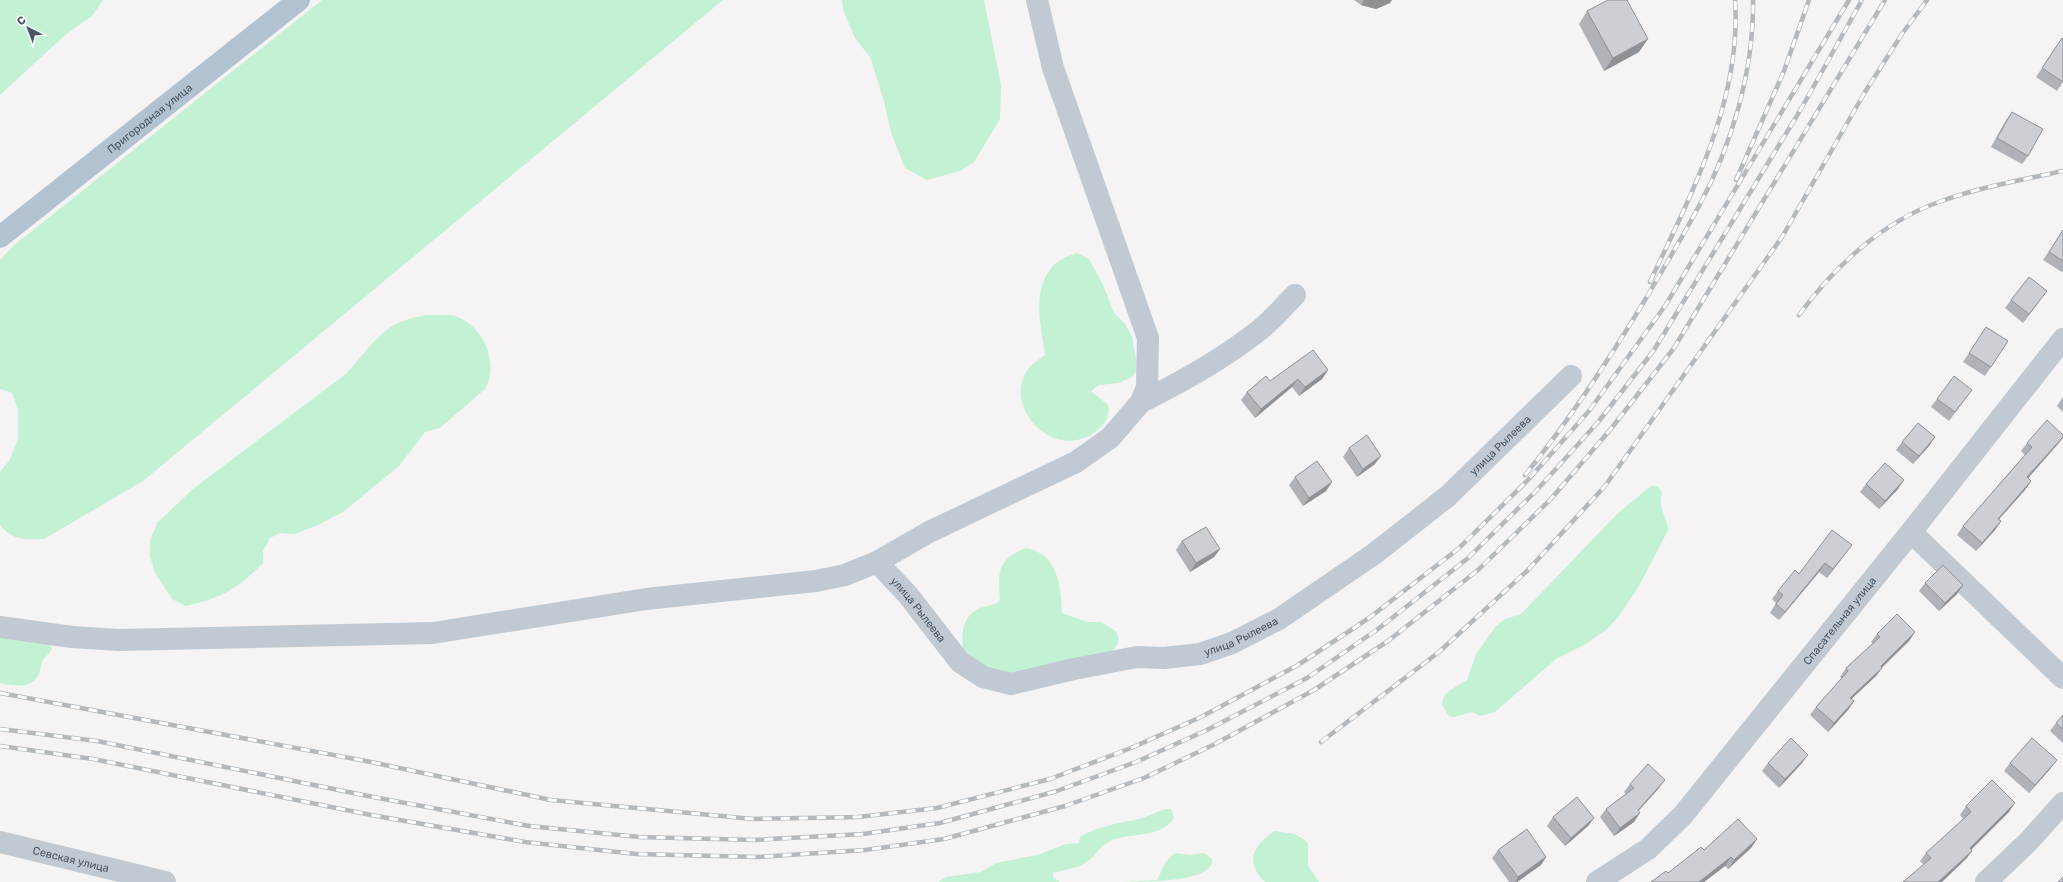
<svg xmlns="http://www.w3.org/2000/svg" width="2063" height="882" font-family="Rubik,sans-serif">
	<style>
		.green { fill: #c3f1d4 }
		.lines { fill: none; stroke-linecap: round; stroke-linejoin: round }
		.minor { stroke: #c1cad2; stroke-width: 22 }
		.major { stroke: #b3c2d1; stroke-width: 22 }
		.rail-casing { stroke: #b5b8bd; stroke-width: 4.5 }
		.rail { stroke: #fff; stroke-width: 3; stroke-dasharray: 9; stroke-linecap: butt }
		.wall { fill: #b0b2b7 }
		.shaded-wall { fill: #909195 }
		.building { fill: #cdcfd5; stroke: #909195 }
		.labels { text-anchor: middle; dominant-baseline: central; stroke-width: 3; stroke-linejoin: round; paint-order: stroke }
		.street-label { font-size: 11px; fill: #4a5661; stroke: #fff }
	</style>
	<rect width="100%" height="100%" fill="#f5f3f3"/>
	<path class="green" d="M 0,0 L 103,0 L 92,16 L 65,35 L 0,95 Z
		M 322,0 L 723,0 L 143,481 L 44,539 C 25,540 12,540 0,525 L 0,472 L 9,461 L 18,439 L 18,410 L 12,393 L 0,389 L 0,260 L 13,246 Z
		M 842,0 L 984,0 L 1001,85 L 1000,119 L 974,162 L 960,171 L 927,180 L 905,168 L 891,132 L 884,101 L 870,57 L 855,38 L 843,10 Z
		M 1077,253 L 1089,259 L 1103,285 L 1114,313 L 1125,324 L 1132,337 L 1138,368 L 1132,377 L 1119,383 L 1099,385 L 1091,391 L 1108,405 C 1110,416 1105,425 1096,431 C 1056,463 1004,410 1026,372 C 1031,364 1038,360 1045,355 C 1041,326 1031,290 1053,266 C 1059,259 1069,256 1077,253 Z
		M 427,315 C 438,315 452,313 462,319 C 485,331 499,365 485,389 L 440,428 L 425,432 L 399,466 L 343,512 L 316,526 L 294,534 L 280,533 L 270,538 L 263,551 L 263,563 C 239,588 219,599 186,606 L 172,599 L 155,573 L 150,556 L 150,541 L 157,523 L 193,489 L 347,373 C 376,341 382,322 427,315 Z
		M 1651,486 L 1657,486 L 1662,492 C 1658,511 1666,513 1668,530 L 1639,586 L 1619,616 L 1607,629 L 1586,644 L 1556,659 L 1495,712 L 1480,716 L 1472,712 L 1455,717 L 1449,716 L 1442,705 L 1443,698 L 1449,691 L 1467,680 L 1476,654 L 1496,626 L 1505,619 L 1521,614 L 1618,513 Z
		M 1026,548 C 1058,553 1061,587 1062,613 L 1088,622 L 1101,622 L 1116,631 C 1120,640 1119,645 1111,652 L 1013,675 L 993,674 L 963,654 C 962,638 960,618 978,609 C 986,605 993,608 1000,600 C 998,572 997,559 1026,548 Z
		M 0,636 L 47,644 L 52,647 C 51,654 46,655 43,660 C 40,665 41,671 38,676 C 30,689 12,686 0,683 Z
		M 1165,809 L 1171,809 L 1174,818 C 1160,839 1130,832 1110,841 C 1099,846 1097,855 1088,861 C 1079,868 1064,870 1053,873 L 1053,877 L 1060,882 L 938,882 L 947,877 L 981,872 L 996,863 L 1037,855 L 1066,844 L 1079,843 L 1080,837 C 1098,826 1119,823 1139,819 C 1147,817 1156,812 1165,809 Z
		M 1274,831 L 1295,834 L 1305,840 L 1308,844 L 1308,866 L 1319,882 L 1265,882 C 1244,861 1253,847 1274,831 Z
		M 1175,853 L 1190,855 L 1204,853 L 1212,859 C 1216,882 1146,882 1126,882 L 1157,880 C 1164,868 1162,863 1175,853 Z"/>
	<g class="lines">
		<g class="minor">
			<path d="M 1141,402 C 1184,381 1225,358 1262,328 C 1274,318 1284,306 1295,295"/>
			<path d="M 1911,532 L 2063,678"/>
			<path id="s1" d="M 877,562 L 908,595 L 960,662 L 983,677 L 1011,684 L 1074,669 L 1137,657 L 1164,658 L 1200,654 L 1232,643 L 1279,619 L 1374,554 L 1448,496 L 1571,376"/>
			<path d="M 0,627 L 72,637 L 119,640 L 433,633 L 646,599 L 816,581 L 845,575 L 877,562 L 929,532 L 1076,462 L 1110,438 L 1141,402 L 1147,387 L 1148,338 L 1053,68 L 1037,0"/>
			<path id="s2" d="M 0,842 L 165,882"/>
			<path id="s3" d="M 1597,882 L 1648,849 L 1683,815 L 1911,532 L 2063,339"/>
			<path d="M 1986,882 L 2028,842 L 2063,803"/>
		</g>
		<path class="major" id="s4" d="M 0,237 L 299,0"/>
		<defs>
			<path id="rail" d="M 1736,180 L 1784,71 L 1809,0
				M 1650,282 C 1691,194 1742,100 1735,0
				M 1799,315 C 1834,267 1882,222 1939,202 C 1979,187 2022,180 2063,171
				M 1525,475 C 1570,420 1608,361 1645,300 C 1663,269 1682,238 1699,206 C 1732,145 1754,70 1753,0
				M 0,693 L 371,762 L 551,800 L 753,819 L 858,817 L 937,808 L 1050,779 L 1131,748 L 1201,717 L 1298,665 L 1369,618 L 1458,549 L 1528,480 L 1589,411 L 1665,306 L 1849,0
				M 0,729 L 97,741 L 368,796 L 529,826 L 639,837 L 755,840 L 863,834 L 940,823 L 1057,791 L 1136,762 L 1207,730 L 1307,678 L 1378,629 L 1467,559 L 1537,490 L 1599,421 L 1654,350 L 1801,109 L 1862,0
				M 1321,742 L 1439,652 L 1529,569 L 1605,486 L 1782,237 L 1865,92 L 1902,34 L 1927,0
				M 0,746 L 93,759 L 371,815 L 525,842 L 636,854 L 757,857 L 865,850 L 944,839 L 1065,806 L 1144,778 L 1215,744 L 1314,690 L 1388,641 L 1478,570 L 1550,500 L 1610,430 L 1674,348 L 1885,0"/>
		</defs>
		<use href="#rail" class="rail-casing"/>
		<use href="#rail" class="rail"/>
	</g>
	<path class="wall" d="M 1354,0 L 1392,0 L 1390,3 L 1376,9 L 1361,5 Z
		M 1587,11 L 1639,52 L 1604,71 L 1579,24 Z
		M 2062,38 L 2063,82 L 2057,91 L 2036,77 Z
		M 2012,112 L 2028,156 L 2022,164 L 1991,147 L 2006,120 Z
		M 2063,230 L 2063,271 L 2062,272 L 2043,260 Z
		M 2041,299 L 2023,323 L 2005,308 L 2011,300 Z
		M 1986,327 L 1991,367 L 1985,376 L 1963,362 Z
		M 1328,370 L 1322,379 L 1299,396 L 1292,387 L 1255,418 L 1241,400 L 1247,392 L 1270,381 Z
		M 2063,397 L 2063,412 L 2057,406 Z
		M 1966,398 L 1949,421 L 1931,407 L 1937,399 Z
		M 1935,437 L 1929,446 L 1913,464 L 1896,450 L 1902,442 Z
		M 2063,438 L 2058,444 L 2028,478 L 2031,481 L 2025,490 L 1999,519 L 2001,521 L 1995,530 L 1976,551 L 1957,535 L 1963,526 L 2025,455 L 2021,451 L 2027,443 Z
		M 1349,448 L 1375,464 L 1357,477 L 1343,457 Z
		M 1295,477 L 1332,482 L 1326,491 L 1303,506 L 1289,485 Z
		M 1866,484 L 1898,489 L 1879,509 L 1860,492 Z
		M 1182,541 L 1220,549 L 1214,557 L 1190,572 L 1176,550 Z
		M 1846,553 L 1827,578 L 1819,572 L 1779,620 L 1770,613 L 1776,603 L 1772,599 L 1778,591 L 1799,574 Z
		M 1925,583 L 1963,585 L 1957,594 L 1939,611 L 1919,591 Z
		M 1915,632 L 1909,641 L 1882,668 L 1876,676 L 1851,699 L 1854,701 L 1848,710 L 1828,732 L 1810,715 L 1816,707 L 1842,679 L 1840,677 L 1846,668 L 1873,644 L 1871,642 L 1877,634 Z
		M 2063,715 L 2063,743 L 2050,731 L 2056,723 Z
		M 1768,763 L 1802,763 L 1779,788 L 1762,771 Z
		M 2010,763 L 2051,768 L 2029,793 L 2004,771 Z
		M 1630,784 L 1659,788 L 1638,811 L 1634,822 L 1614,836 L 1600,817 L 1606,809 L 1626,794 L 1624,792 Z
		M 1966,806 L 2009,812 L 1971,849 L 1972,851 L 1966,859 L 1923,864 L 1920,861 L 1926,853 L 1963,819 L 1960,815 Z
		M 1553,817 L 1594,818 L 1588,826 L 1565,846 L 1547,826 Z
		M 1757,839 L 1751,848 L 1728,869 L 1725,866 L 1704,882 L 1651,882 L 1668,873 L 1704,850 Z
		M 1498,850 L 1546,857 L 1541,865 L 1517,882 L 1509,882 L 1492,858 Z"/>
	<path class="shaded-wall" d="M 1364,0 L 1392,0 L 1390,3 L 1376,9 L 1361,5 Z
		M 1648,39 L 1639,52 L 1604,71 L 1613,58 Z
		M 2047,291 L 2023,323 L 2029,314 Z
		M 1328,370 L 1322,379 L 1299,396 L 1305,387 Z
		M 1298,379 L 1292,387 L 1255,418 L 1261,409 Z
		M 1935,437 L 1929,446 L 1913,464 L 1919,456 Z
		M 2063,438 L 2058,444 L 2021,486 L 2027,477 Z
		M 1381,456 L 1375,464 L 1357,477 L 1363,469 Z
		M 1904,480 L 1898,489 L 1879,509 L 1885,501 Z
		M 2031,481 L 2025,490 L 1992,527 L 1998,519 Z
		M 1332,482 L 1326,491 L 1303,506 L 1309,498 Z
		M 2001,521 L 1995,530 L 1976,551 L 1982,543 Z
		M 1852,545 L 1846,553 L 1827,578 L 1833,569 Z
		M 1220,549 L 1214,557 L 1190,572 L 1196,563 Z
		M 1825,563 L 1819,572 L 1779,620 L 1785,612 Z
		M 1963,585 L 1957,594 L 1939,611 L 1945,603 Z
		M 1915,632 L 1909,641 L 1877,672 L 1882,668 L 1876,676 L 1844,706 L 1850,698 Z
		M 1854,701 L 1848,710 L 1828,732 L 1834,723 Z
		M 1808,755 L 1802,763 L 1779,788 L 1785,779 Z
		M 2057,760 L 2051,768 L 2029,793 L 2035,785 Z
		M 1665,780 L 1659,788 L 1632,818 L 1638,810 Z
		M 2015,803 L 2009,812 L 1964,857 L 1970,848 Z
		M 1640,813 L 1634,822 L 1614,836 L 1620,828 Z
		M 1594,818 L 1588,826 L 1565,846 L 1571,838 Z
		M 1757,839 L 1751,848 L 1728,869 L 1734,860 Z
		M 1972,851 L 1966,859 L 1942,882 L 1938,882 Z
		M 1546,857 L 1541,865 L 1517,882 L 1515,882 L 1518,877 Z
		M 1731,857 L 1725,866 L 1704,882 L 1699,882 Z"/>
	<path class="building" d="M 1608,0 L 1627,0 L 1648,39 L 1613,58 L 1587,11 Z
		M 2062,38 L 2063,39 L 2063,82 L 2042,68 Z
		M 2012,112 L 2043,129 L 2028,156 L 1997,138 Z
		M 2063,230 L 2063,261 L 2049,252 Z
		M 2029,277 L 2047,291 L 2029,314 L 2011,300 Z
		M 1986,327 L 2008,341 L 1991,367 L 1969,353 Z
		M 1313,350 L 1328,370 L 1305,387 L 1298,379 L 1261,409 L 1247,392 L 1266,376 L 1270,381 Z
		M 1954,376 L 1972,390 L 1955,412 L 1937,399 Z
		M 2047,420 L 2063,435 L 2063,437 L 2027,477 L 2031,481 L 1998,519 L 2001,521 L 1982,543 L 1963,526 L 2032,447 L 2027,443 Z
		M 1918,423 L 1935,437 L 1919,456 L 1902,442 Z
		M 1367,435 L 1381,456 L 1363,469 L 1349,448 Z
		M 1317,461 L 1332,482 L 1309,498 L 1295,477 Z
		M 1885,463 L 1904,480 L 1885,501 L 1866,484 Z
		M 1206,527 L 1220,549 L 1196,563 L 1182,541 Z
		M 1832,530 L 1852,545 L 1833,569 L 1825,563 L 1785,612 L 1776,604 L 1783,595 L 1778,591 L 1795,570 L 1799,574 Z
		M 1943,565 L 1963,585 L 1945,603 L 1925,583 Z
		M 1897,614 L 1915,632 L 1881,666 L 1882,668 L 1850,698 L 1854,701 L 1834,723 L 1816,707 L 1848,671 L 1846,668 L 1880,637 L 1877,634 Z
		M 2063,715 L 2063,729 L 2056,723 Z
		M 1791,738 L 1808,755 L 1785,779 L 1768,763 Z
		M 2032,738 L 2057,760 L 2035,785 L 2010,763 Z
		M 1648,764 L 1665,780 L 1638,810 L 1640,813 L 1620,828 L 1606,809 L 1634,788 L 1630,784 Z
		M 1992,780 L 2015,803 L 1970,848 L 1972,851 L 1938,882 L 1903,882 L 1931,858 L 1926,853 L 1971,812 L 1966,806 Z
		M 1577,797 L 1594,818 L 1571,838 L 1553,817 Z
		M 1738,819 L 1757,839 L 1734,860 L 1731,857 L 1699,882 L 1651,882 L 1666,871 L 1668,873 L 1701,847 L 1704,850 Z
		M 1527,829 L 1546,857 L 1518,877 L 1498,850 Z
		M 2063,877 L 2063,882 L 2058,882 Z"/>
	<g class="labels">
		<g class="street-label">
			<text stroke="none"><textPath href="#s4" startOffset="191">Пригородная улица</textPath></text>
			<text stroke="none"><textPath href="#s1" startOffset="747">улица Рылеева</textPath></text>
			<text stroke="none"><textPath href="#s1" startOffset="63">улица Рылеева</textPath></text>
			<text stroke="none"><textPath href="#s3" startOffset="359">Спасательная улица</textPath></text>
			<text stroke="none"><textPath href="#s1" startOffset="423">улица Рылеева</textPath></text>
			<text stroke="none"><textPath href="#s2" startOffset="73">Севская улица</textPath></text>
		</g>
	</g>
	<g transform="translate(28 28) rotate(318)" stroke="#ffffff" stroke-width="3" paint-order="stroke">
	<path d="M0-3L7 15L0 10L-7 15Z" fill="#4a5661"/>
	<text y="-6" font-size="11" font-weight="bold" text-anchor="middle" fill="#4a5661">С</text>
	</g>
</svg>
